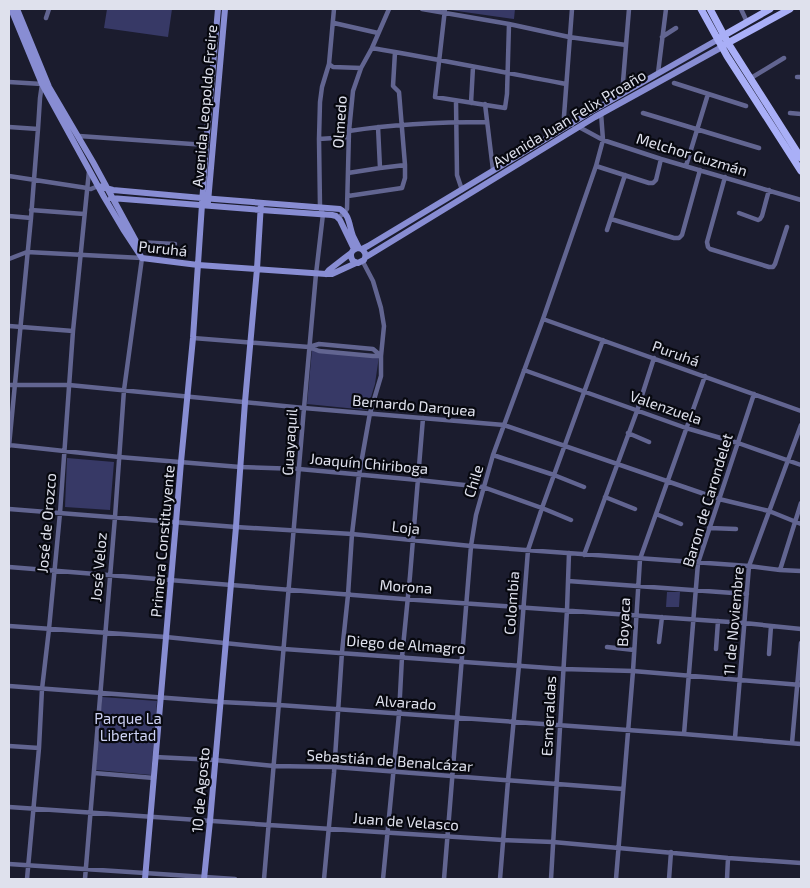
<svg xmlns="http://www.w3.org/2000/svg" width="810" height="888" font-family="'Exo 2',sans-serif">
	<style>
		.green { fill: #373966 }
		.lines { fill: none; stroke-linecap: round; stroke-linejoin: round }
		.street { stroke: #626591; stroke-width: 4.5 }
		.secondary { stroke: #888dd3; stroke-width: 6 }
		.primary { stroke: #a9aff7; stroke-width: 7 }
		.labels { text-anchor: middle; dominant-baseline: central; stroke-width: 4.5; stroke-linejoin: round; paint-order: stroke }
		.street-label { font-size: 15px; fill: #dfe1ed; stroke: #07080f }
		.park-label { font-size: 15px; fill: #ced2f5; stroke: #07080f }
	</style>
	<rect width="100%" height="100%" fill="#1b1c2e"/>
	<path class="green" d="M 107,9 L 172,9 L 168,37 L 104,28 Z
		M 450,9 L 515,9 L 514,19 L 450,10 Z
		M 312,350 L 379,356 L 375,384 L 367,410 L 307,404 Z
		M 67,458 L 114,462 L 110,510 L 65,507 Z
		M 667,592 L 680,592 L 679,607 L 666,607 Z
		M 102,697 L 157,701 L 151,775 L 96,770 Z"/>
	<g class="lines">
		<path class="street" d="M 422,9 L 509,24 L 569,37 L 626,45
			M 445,9 L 435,97 L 505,108 L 507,94 L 509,24
			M 741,9 L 747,22
			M 46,18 L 49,9
			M 334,23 L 378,33
			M 662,37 L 676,28
			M 372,48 C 437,59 501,72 566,84
			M 329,64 L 333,67 L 361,68
			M 658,73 L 666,9
			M 797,77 L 801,77
			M 751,78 L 784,58
			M 9,82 L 42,84
			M 674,83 L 746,106
			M 622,94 L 629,9
			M 456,101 L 457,175 L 462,190
			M 471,103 L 473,67
			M 485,104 L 493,170
			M 643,113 L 759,148
			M 790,113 L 801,114
			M 572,125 L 564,121 L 564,116 L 572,9
			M 9,127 L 38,129
			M 378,127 L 380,168
			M 579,127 L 603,140 L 661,159 L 801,200
			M 349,131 C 395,124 441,122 487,122
			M 79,136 L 206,145
			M 319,139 L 349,137
			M 596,166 L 649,183 L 653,183 L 656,180 L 661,159
			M 686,166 L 708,94
			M 348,173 L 380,168 L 405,165
			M 9,176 L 87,188 L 91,189 L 98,186
			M 725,177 L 707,242 L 708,247 L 710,249 L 769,267 L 773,267 L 775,264 L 787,227
			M 348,196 L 402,188 L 405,178 L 405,165 L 399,92 L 393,86 L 395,52
			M 31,210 L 84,214
			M 739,213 L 758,220 L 760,219 L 762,216 L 769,190
			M 9,216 L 31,218
			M 338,218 L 344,213 L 347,209 L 349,131 L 353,91 L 361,68 L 372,48 L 389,9
			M 611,219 L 674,238 L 679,238 L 682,235 L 700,170
			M 607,230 L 625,175
			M 136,242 L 175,244
			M 9,259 L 27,252 L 142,258 L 124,390 L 115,517 L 85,879
			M 543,319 L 801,411
			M 9,326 L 73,331
			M 193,338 L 309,347 L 319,351 L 373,356 L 381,356
			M 309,347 L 319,344 L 373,349 L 380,355
			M 524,370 L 686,428 L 738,443 L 801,465
			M 9,385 L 69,385 L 304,408 L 504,425 L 719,499 L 769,511 L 801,524
			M 628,433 L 649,442
			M 9,445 L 119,457 L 240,467 L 299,469 L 418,480 L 483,487 L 542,508 L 571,520
			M 9,446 L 31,218 L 38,129 L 40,98 L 42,84
			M 493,455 L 554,475 L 584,487
			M 605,497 L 635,509
			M 9,509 L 236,527 L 352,534 L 471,546 L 749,566 L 780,570 L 801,571
			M 656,514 L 681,524
			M 709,528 L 736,529
			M 584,555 L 637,411 L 654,358
			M 9,567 L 403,599 L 744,623 L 801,629
			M 780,570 L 801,503
			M 568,581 L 747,594
			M 9,626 L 166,637 L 284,649 L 563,669 L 633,671 L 801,685
			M 659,642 L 662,617
			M 607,647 L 634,650
			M 716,649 L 718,621
			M 769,654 L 771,626
			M 9,686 L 221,702 L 279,705 L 684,734 L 801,744
			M 684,734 L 698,563 L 754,394
			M 735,738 L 749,566 L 801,425
			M 792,743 L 801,643
			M 9,746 L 39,748
			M 155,757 L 215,760 L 274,766 L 334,767 L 623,789
			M 94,773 L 154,778
			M 9,807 L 269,825 L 503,840 L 553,842 L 728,858 L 801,863
			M 9,864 L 235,879
			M 27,879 L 39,748 L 42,689 L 49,629 L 60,513 L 73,331 L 89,171
			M 264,879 L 304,408 L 316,274 L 323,214 L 320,207 L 319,139 L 320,102 L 322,87 L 329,64 L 334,9
			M 324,879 L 334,773 L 342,652 L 348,595 L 352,534 L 359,475 L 370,413 L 381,376 L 381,356 L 384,326 L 381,308 L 373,281 L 363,262
			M 383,879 L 399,714 L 402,657 L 410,576 L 423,418
			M 444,879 L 471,546 L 476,515 L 493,455 L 543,319 L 596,166 L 603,140 L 601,113
			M 500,879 L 508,781 L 519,665 L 528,550 L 542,508 L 603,340
			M 551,879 L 567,610 L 569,553
			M 616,879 L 633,671 L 640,559 L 705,376
			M 669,879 L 671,852
			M 727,879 L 728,858"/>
		<path class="secondary" d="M 11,9 L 42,84 L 104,197 L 123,229 L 142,258
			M 17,9 L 49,87 L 93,162 L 137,243
			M 98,186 L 113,190 L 202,198 L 340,209 C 350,215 349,226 353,236 C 355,240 357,244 359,248 C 365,250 367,255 364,260 L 358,263 L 353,261 C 349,255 351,249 359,248
			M 111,198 L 261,210 L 332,215 L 336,216 L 340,220 L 354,249
			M 208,202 L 225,9
			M 362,249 L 368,246 L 592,111 L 717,40
			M 366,257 L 595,117 L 722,47
			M 142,258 L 198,265 L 326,274 L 332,274 L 356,263
			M 326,274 L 329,270 L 351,253
			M 145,879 L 176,522 L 181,462 L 193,338 L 206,145 L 218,9
			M 204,879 L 210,821 L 236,527 L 245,402 L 257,269 L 261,203"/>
		<path class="primary" d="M 701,9 L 727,56 L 801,171
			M 710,9 L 728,43 L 801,158
			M 721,37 L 770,9
			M 724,45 L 790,9"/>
	</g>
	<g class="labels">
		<g class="street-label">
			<text transform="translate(204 106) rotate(-85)">Avenida Leopoldo Freire</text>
			<text transform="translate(569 118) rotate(-31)">Avenida Juan Felix Proaño</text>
			<text transform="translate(339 122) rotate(-86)">Olmedo</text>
			<text transform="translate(692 154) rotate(17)">Melchor Guzmán</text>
			<text transform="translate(163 248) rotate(6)">Puruhá</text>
			<text transform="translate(676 353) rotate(20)">Puruhá</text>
			<text transform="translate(414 405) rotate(5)">Bernardo Darquea</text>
			<text transform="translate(666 407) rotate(19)">Valenzuela</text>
			<text transform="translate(289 442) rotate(-86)">Guayaquil</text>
			<text transform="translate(369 463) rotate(5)">Joaquín Chiriboga</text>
			<text transform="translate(473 481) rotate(-73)">Chile</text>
			<text transform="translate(707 500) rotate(-73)">Baron de Carondelet</text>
			<text transform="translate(46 523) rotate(-85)">José de Orozco</text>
			<text transform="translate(406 527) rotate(6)">Loja</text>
			<text transform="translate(162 541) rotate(-85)">Primera Constituyente</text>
			<text transform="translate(98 567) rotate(-85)">José Veloz</text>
			<text transform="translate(406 586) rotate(4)">Morona</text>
			<text transform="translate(511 603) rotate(-86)">Colombia</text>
			<text transform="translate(733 621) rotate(-85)">11 de Noviembre</text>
			<text transform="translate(623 622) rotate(-87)">Boyaca</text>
			<text transform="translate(406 644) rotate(4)">Diego de Almagro</text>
			<text transform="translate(406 702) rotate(4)">Alvarado</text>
			<text transform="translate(548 716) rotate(-87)">Esmeraldas</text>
			<text transform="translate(390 760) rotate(4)">Sebastián de Benalcázar</text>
			<text transform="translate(200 790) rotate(-85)">10 de Agosto</text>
			<text transform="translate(406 821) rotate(4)">Juan de Velasco</text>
		</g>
		<g class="park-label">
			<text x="128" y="718">Parque La<tspan x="128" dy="17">Libertad</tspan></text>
		</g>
	</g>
	<rect width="810" height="888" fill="none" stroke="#dfe1ed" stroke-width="20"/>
</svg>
